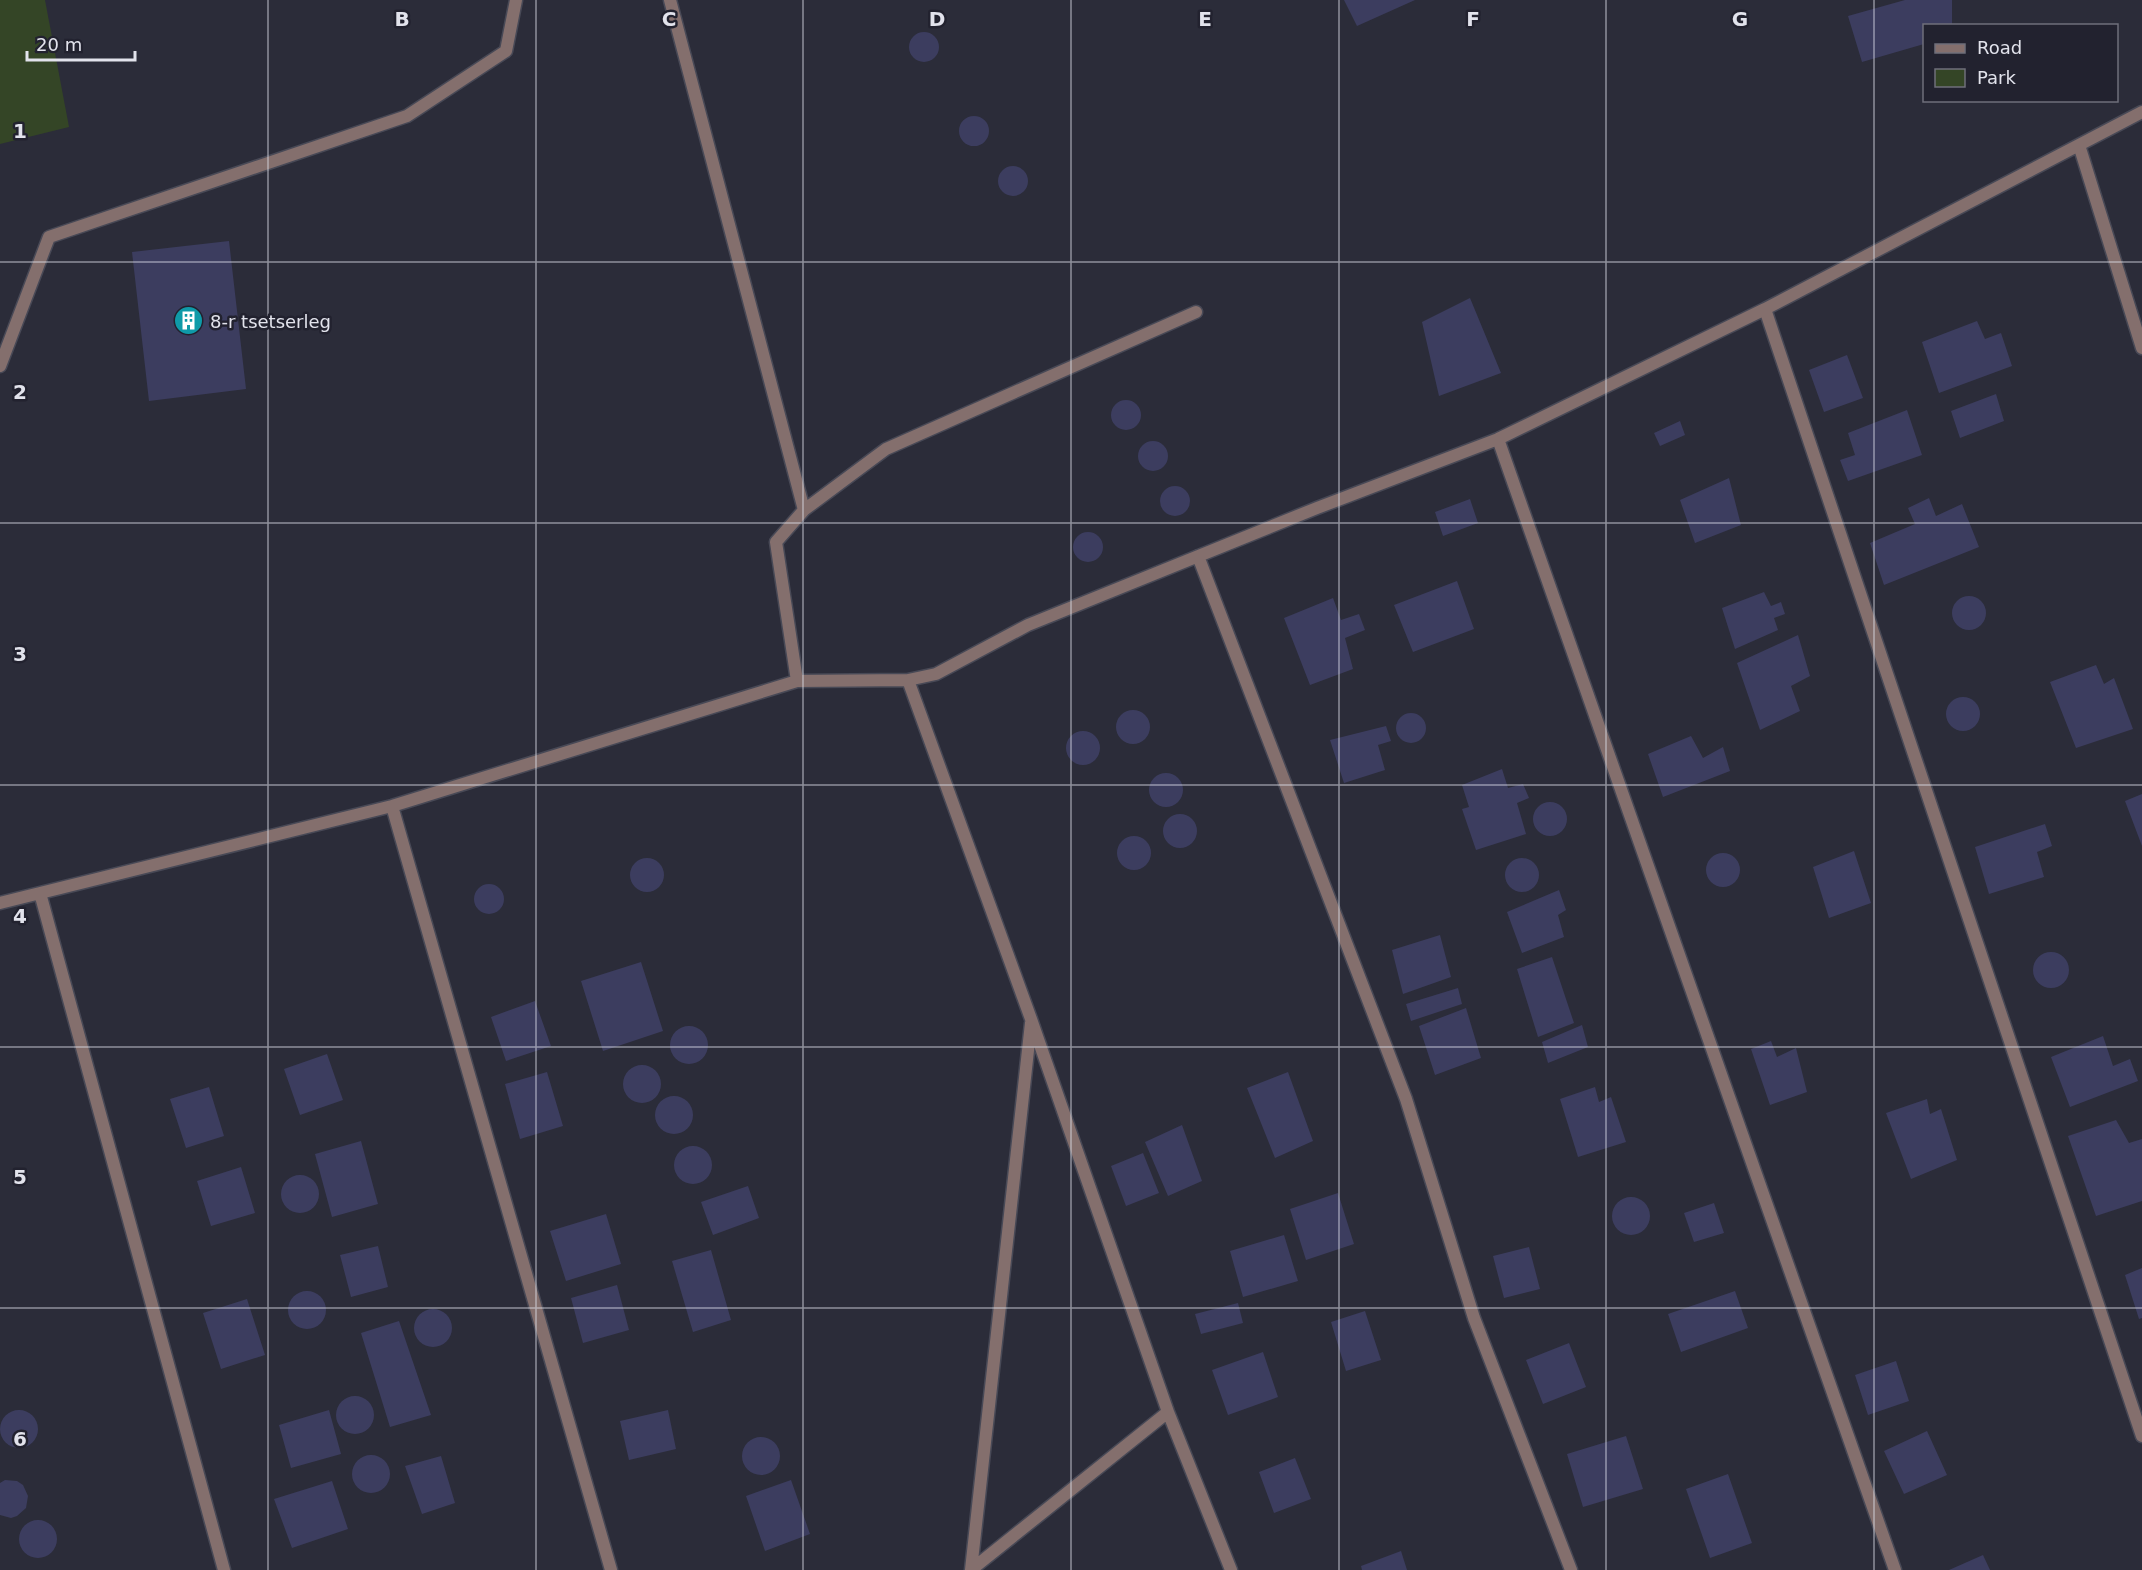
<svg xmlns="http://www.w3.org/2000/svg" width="2142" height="1570" font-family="'DejaVu Sans',sans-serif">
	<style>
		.green { fill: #344526 }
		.building { fill: #3c3d5f }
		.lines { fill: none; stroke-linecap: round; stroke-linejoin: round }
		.minor-casing { stroke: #484956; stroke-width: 15 }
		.minor { stroke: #846f6d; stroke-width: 12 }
		.grid { fill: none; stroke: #e2e3ec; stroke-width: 1.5; stroke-opacity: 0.55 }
		.labels { text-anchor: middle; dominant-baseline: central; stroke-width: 5; stroke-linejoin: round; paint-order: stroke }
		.poi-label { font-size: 18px; fill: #e2e3ec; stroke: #22222f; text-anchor: start }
		.grid-label { font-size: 20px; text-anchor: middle; font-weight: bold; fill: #e2e3ec; stroke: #22222f; stroke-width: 5; stroke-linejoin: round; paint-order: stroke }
	</style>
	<rect width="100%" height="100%" fill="#2b2c39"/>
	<path class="green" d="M 0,0 L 45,0 L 69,127 L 0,144 Z"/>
	<path class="building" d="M 1344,0 L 1415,0 L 1357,26 Z
		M 1905,0 L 1952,0 L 1952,26 L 1924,26 L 1924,44 L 1862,62 L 1848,16 Z
		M909 47a15 15 0 1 1 30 0a15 15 0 1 1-30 0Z
		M959 131a15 15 0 1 1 30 0a15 15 0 1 1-30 0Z
		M998 181a15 15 0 1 1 30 0a15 15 0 1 1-30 0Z
		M 229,241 L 246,389 L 149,401 L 132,252 Z
		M 1470,298 L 1501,373 L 1439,396 L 1422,322 Z
		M 1977,321 L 1985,339 L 2001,333 L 2012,366 L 1939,393 L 1922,342 Z
		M 1847,355 L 1863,398 L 1824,412 L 1809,370 Z
		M 1996,394 L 2004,421 L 1960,438 L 1951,411 Z
		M1111 415a15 15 0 1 1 30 0a15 15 0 1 1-30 0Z
		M 1907,410 L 1922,455 L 1848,481 L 1840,460 L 1855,455 L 1848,433 Z
		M 1680,421 L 1685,435 L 1660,446 L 1654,433 Z
		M1138 456a15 15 0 1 1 30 0a15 15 0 1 1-30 0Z
		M 1729,478 L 1741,525 L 1695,543 L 1680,500 Z
		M1160 501a15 15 0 1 1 30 0a15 15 0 1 1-30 0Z
		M 1929,498 L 1936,516 L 1962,504 L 1979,547 L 1884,585 L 1870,543 L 1915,524 L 1908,508 Z
		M 1470,499 L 1478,523 L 1443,536 L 1435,512 Z
		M1073 547a15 15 0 1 1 30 0a15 15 0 1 1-30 0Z
		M 1457,581 L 1474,629 L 1413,652 L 1394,605 Z
		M 1764,592 L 1771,606 L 1781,602 L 1785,614 L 1774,618 L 1778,630 L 1735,649 L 1722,608 Z
		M1952 613a17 17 0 1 1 34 0a17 17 0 1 1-34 0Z
		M 1333,598 L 1341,620 L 1359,614 L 1365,630 L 1345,638 L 1353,669 L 1310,685 L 1284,618 Z
		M 1798,635 L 1810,676 L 1791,686 L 1800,711 L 1760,730 L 1737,663 Z
		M 2096,665 L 2104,684 L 2114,678 L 2133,729 L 2076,748 L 2050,682 Z
		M1946 714a17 17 0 1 1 34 0a17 17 0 1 1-34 0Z
		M1116 727a17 17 0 1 1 34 0a17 17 0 1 1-34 0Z
		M1396 728a15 15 0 1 1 30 0a15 15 0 1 1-30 0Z
		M 1386,726 L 1391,741 L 1378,745 L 1385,770 L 1344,783 L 1330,740 Z
		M1066 748a17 17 0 1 1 34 0a17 17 0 1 1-34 0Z
		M 1691,736 L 1703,758 L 1723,747 L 1730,771 L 1663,797 L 1648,754 Z
		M 1502,769 L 1508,788 L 1523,784 L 1529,798 L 1517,803 L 1526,834 L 1476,850 L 1462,809 L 1469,807 L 1462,785 Z
		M1149 790a17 17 0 1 1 34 0a17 17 0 1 1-34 0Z
		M 2142,794 L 2142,846 L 2125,801 Z
		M1533 819a17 17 0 1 1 34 0a17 17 0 1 1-34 0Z
		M1163 831a17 17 0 1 1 34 0a17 17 0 1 1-34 0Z
		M 2045,824 L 2052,846 L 2037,852 L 2044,877 L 1989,894 L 1975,847 Z
		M1117 853a17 17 0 1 1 34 0a17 17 0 1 1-34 0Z
		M 1854,851 L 1871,903 L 1829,918 L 1813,867 Z
		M1706 870a17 17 0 1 1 34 0a17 17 0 1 1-34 0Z
		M630 875a17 17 0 1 1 34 0a17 17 0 1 1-34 0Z
		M1505 875a17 17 0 1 1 34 0a17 17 0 1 1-34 0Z
		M474 899a15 15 0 1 1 30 0a15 15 0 1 1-30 0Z
		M 1559,890 L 1566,910 L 1558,915 L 1564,937 L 1522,953 L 1507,912 Z
		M 1440,935 L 1451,977 L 1403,994 L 1392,950 Z
		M2033 970a18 18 0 1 1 36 0a18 18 0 1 1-36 0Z
		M 1552,957 L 1574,1023 L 1538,1037 L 1517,969 Z
		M 641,962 L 663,1031 L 603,1051 L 581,981 Z
		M 1458,988 L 1462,1004 L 1411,1021 L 1406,1004 Z
		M 535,1001 L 551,1046 L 506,1061 L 491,1017 Z
		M 1466,1008 L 1481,1058 L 1435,1075 L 1419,1026 Z
		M 1582,1025 L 1588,1047 L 1548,1063 L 1542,1042 Z
		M670 1045a19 19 0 1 1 38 0a19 19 0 1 1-38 0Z
		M 2103,1036 L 2113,1066 L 2130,1059 L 2138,1081 L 2070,1107 L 2051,1057 Z
		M 1771,1041 L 1777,1057 L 1796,1048 L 1807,1092 L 1770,1105 L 1751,1049 Z
		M 327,1054 L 343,1100 L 300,1115 L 284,1069 Z
		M623 1084a19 19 0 1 1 38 0a19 19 0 1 1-38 0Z
		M 547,1072 L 563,1126 L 520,1139 L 505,1084 Z
		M 1288,1072 L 1313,1141 L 1275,1158 L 1247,1088 Z
		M 209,1087 L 224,1136 L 186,1148 L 170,1099 Z
		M 1595,1087 L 1599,1102 L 1611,1097 L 1626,1142 L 1578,1157 L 1560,1099 Z
		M655 1115a19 19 0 1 1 38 0a19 19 0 1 1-38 0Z
		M 1927,1099 L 1930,1114 L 1941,1109 L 1957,1160 L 1911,1179 L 1886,1113 Z
		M 2116,1120 L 2129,1143 L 2142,1139 L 2142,1201 L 2096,1216 L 2068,1136 Z
		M 1182,1125 L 1202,1181 L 1168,1196 L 1145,1142 Z
		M 361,1141 L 378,1204 L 332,1217 L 315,1154 Z
		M674 1165a19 19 0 1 1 38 0a19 19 0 1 1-38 0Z
		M 1143,1153 L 1159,1193 L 1126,1206 L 1111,1166 Z
		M 241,1167 L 255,1213 L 211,1226 L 197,1181 Z
		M281 1194a19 19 0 1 1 38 0a19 19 0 1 1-38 0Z
		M 748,1186 L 759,1218 L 713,1235 L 701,1202 Z
		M 1338,1193 L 1354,1244 L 1306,1260 L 1290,1209 Z
		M1612 1216a19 19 0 1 1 38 0a19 19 0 1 1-38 0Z
		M 1714,1203 L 1724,1233 L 1694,1242 L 1684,1213 Z
		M 606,1214 L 621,1264 L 566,1281 L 550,1231 Z
		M 1284,1235 L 1298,1281 L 1243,1297 L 1230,1251 Z
		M 378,1246 L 388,1287 L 351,1297 L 340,1255 Z
		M 1529,1247 L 1540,1289 L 1504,1298 L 1493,1256 Z
		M 711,1250 L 731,1320 L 693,1332 L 672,1261 Z
		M 2142,1268 L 2142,1318 L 2139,1319 L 2125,1275 Z
		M 617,1285 L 629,1330 L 583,1343 L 571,1298 Z
		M 1735,1291 L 1748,1328 L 1681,1352 L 1668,1314 Z
		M288 1310a19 19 0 1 1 38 0a19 19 0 1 1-38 0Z
		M 247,1299 L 265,1355 L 221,1369 L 203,1313 Z
		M 1238,1303 L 1243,1323 L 1201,1334 L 1195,1314 Z
		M414 1328a19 19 0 1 1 38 0a19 19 0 1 1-38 0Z
		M 1365,1311 L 1381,1360 L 1346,1371 L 1331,1322 Z
		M 399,1321 L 431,1415 L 390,1427 L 361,1333 Z
		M 1569,1343 L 1586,1387 L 1543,1404 L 1526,1360 Z
		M 1263,1352 L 1278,1397 L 1228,1415 L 1212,1370 Z
		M 1896,1361 L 1909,1401 L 1868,1415 L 1855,1375 Z
		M336 1415a19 19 0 1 1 38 0a19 19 0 1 1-38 0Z
		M 329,1410 L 341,1454 L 291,1468 L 279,1425 Z
		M 668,1410 L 676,1449 L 629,1460 L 620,1421 Z
		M0 1429a19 19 0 1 1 38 0a19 19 0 1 1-38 0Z
		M 1927,1431 L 1947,1475 L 1904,1494 L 1884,1451 Z
		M 1626,1436 L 1643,1489 L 1583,1507 L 1567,1454 Z
		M742 1456a19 19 0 1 1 38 0a19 19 0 1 1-38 0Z
		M352 1474a19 19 0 1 1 38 0a19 19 0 1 1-38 0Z
		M 441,1456 L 455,1503 L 422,1514 L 405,1466 Z
		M 1295,1458 L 1311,1499 L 1274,1513 L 1259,1472 Z
		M 1728,1474 L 1752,1543 L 1710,1558 L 1686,1489 Z
		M 5,1480 L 17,1481 L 23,1485 L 28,1496 L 26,1508 L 17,1516 L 11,1518 L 0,1515 L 0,1483 Z
		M 791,1480 L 810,1534 L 765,1551 L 746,1496 Z
		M 332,1481 L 348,1529 L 292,1548 L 274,1499 Z
		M19 1539a19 19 0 1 1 38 0a19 19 0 1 1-38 0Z
		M 1401,1551 L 1407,1570 L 1362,1570 L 1361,1566 Z
		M 1983,1555 L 1990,1570 L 1949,1570 Z"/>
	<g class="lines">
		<defs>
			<path id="minor" d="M 670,0 L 804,510
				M 2079,145 L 2142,348
				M 1765,309 L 2142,1436
				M 0,366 L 49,237 L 407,116 L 506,51 L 516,0
				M 1498,439 L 1895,1570
				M 1198,556 L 1406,1099 L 1474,1318 L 1571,1570
				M 908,680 L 1031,1019 L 1168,1412 L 1231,1570
				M 797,681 L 776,542 L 804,510 L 886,449 L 1196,312
				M 392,806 L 611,1570
				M 40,893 L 224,1570
				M 0,903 L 392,806 L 797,681 L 908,680 L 936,674 L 1028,625 L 1317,508 L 1498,439 L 1765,309 L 2142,112
				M 971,1570 L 1031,1023
				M 971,1570 L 1168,1412"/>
		</defs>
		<use href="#minor" class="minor-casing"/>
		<use href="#minor" class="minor"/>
	</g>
	<path class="grid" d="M 268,0 L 268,1570M 536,0 L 536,1570M 803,0 L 803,1570M 1071,0 L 1071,1570M 1339,0 L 1339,1570M 1606,0 L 1606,1570M 1874,0 L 1874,1570M 0,262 L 2142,262M 0,523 L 2142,523M 0,785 L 2142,785M 0,1047 L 2142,1047M 0,1308 L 2142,1308"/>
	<defs>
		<symbol id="building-disc" viewBox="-11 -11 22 22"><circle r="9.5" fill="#0f9aa8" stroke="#22222f"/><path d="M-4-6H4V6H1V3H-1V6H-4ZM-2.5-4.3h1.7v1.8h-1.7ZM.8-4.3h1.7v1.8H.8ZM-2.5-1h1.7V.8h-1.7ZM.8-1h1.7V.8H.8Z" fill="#fff"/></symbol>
	</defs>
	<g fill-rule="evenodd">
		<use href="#building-disc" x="172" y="304" width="33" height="33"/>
	</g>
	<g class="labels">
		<g class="poi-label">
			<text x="210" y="321">8-r tsetserleg</text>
		</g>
	</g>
	<g class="grid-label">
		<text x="402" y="26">B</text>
		<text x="669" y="26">C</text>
		<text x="937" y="26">D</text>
		<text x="1205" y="26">E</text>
		<text x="1473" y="26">F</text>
		<text x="1740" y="26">G</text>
		<text x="20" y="138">1</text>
		<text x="20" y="399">2</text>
		<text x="20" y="661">3</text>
		<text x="20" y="923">4</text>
		<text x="20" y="1184">5</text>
		<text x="20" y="1446">6</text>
	</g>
	<rect x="1923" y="24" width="195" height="78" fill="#22222f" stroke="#6f6f7b" stroke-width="1.5"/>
	<rect x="1935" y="44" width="30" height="9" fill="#846f6d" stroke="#6f6f7b" stroke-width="1.5"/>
	<text x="1977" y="54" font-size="18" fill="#e2e3ec">Road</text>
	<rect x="1935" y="69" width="30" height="18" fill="#344526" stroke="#6f6f7b" stroke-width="1.5"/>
	<text x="1977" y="84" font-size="18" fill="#e2e3ec">Park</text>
	<path d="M27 51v9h108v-9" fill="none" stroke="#e2e3ec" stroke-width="3"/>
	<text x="36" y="51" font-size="18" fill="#e2e3ec" stroke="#22222f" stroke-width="4.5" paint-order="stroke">20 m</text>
</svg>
